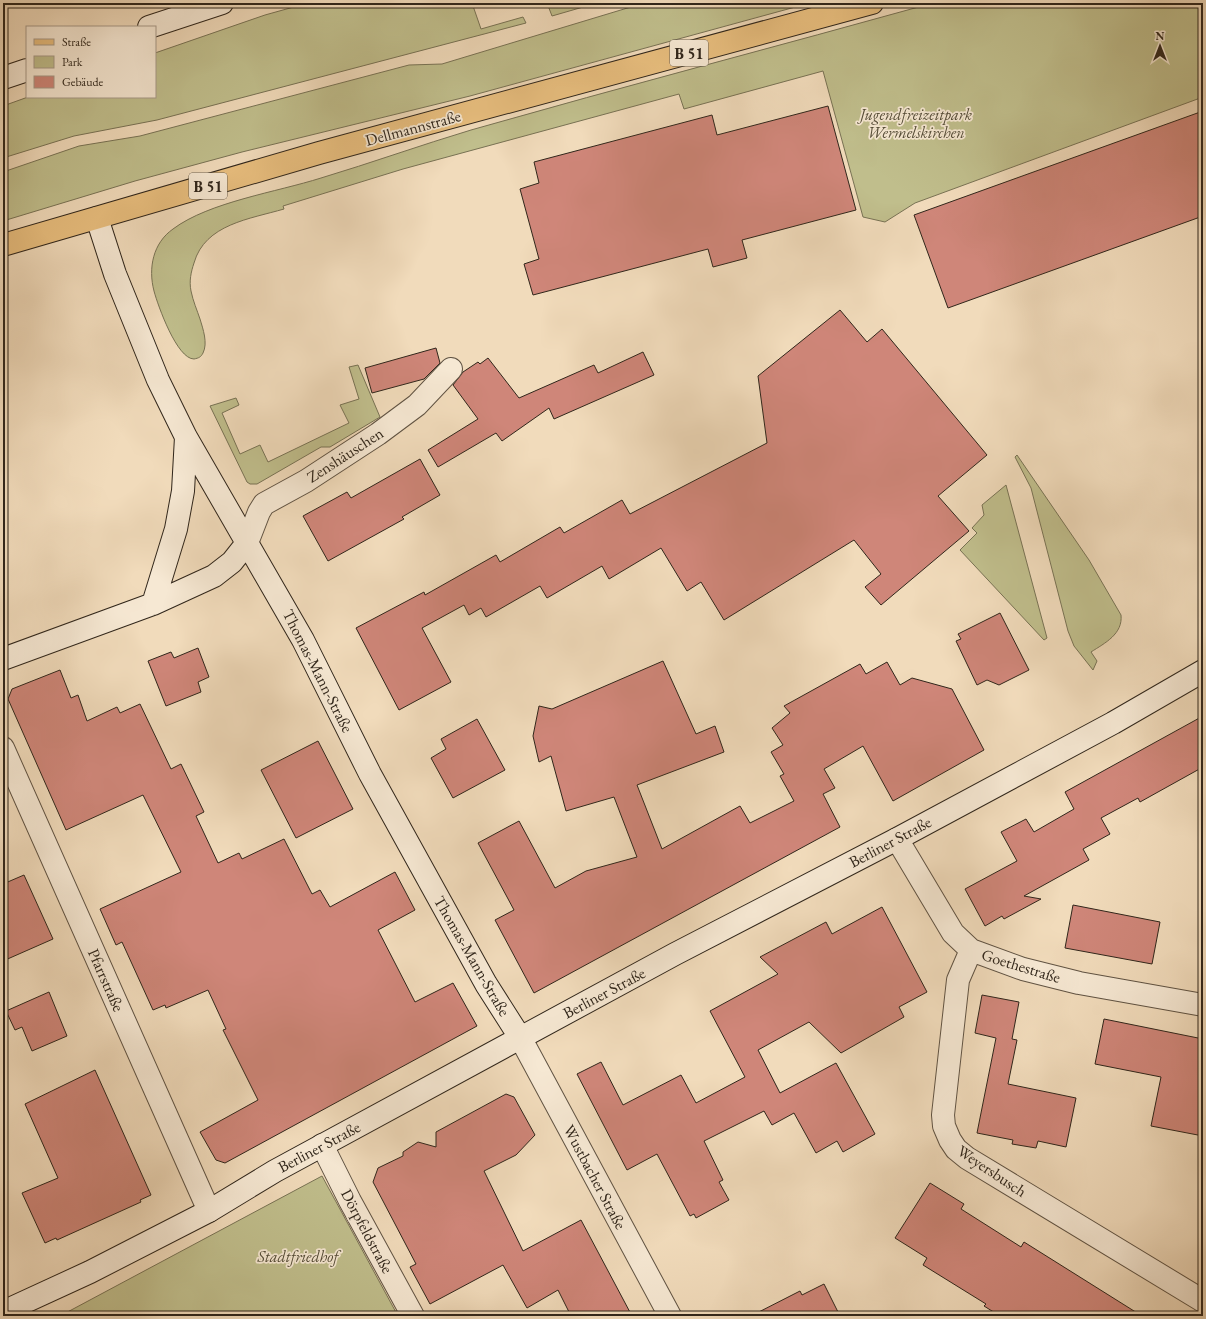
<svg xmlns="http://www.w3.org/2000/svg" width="1206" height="1319" font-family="'EB Garamond',serif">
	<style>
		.green { fill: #c0be8c; stroke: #787254 }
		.building { fill: #cf8679; stroke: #30261b }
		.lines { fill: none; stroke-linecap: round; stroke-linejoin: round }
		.street-casing { stroke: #605343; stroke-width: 24 }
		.secondary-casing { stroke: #30261b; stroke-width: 24 }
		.primary-casing { stroke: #30261b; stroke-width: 24 }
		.street { stroke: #f6e8d3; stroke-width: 22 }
		.secondary { stroke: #f6e8d3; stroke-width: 22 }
		.primary { stroke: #e8be7e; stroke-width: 22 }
		.labels { text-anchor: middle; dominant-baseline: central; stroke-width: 3.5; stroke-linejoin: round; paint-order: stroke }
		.shield { fill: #f6e8d3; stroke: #6b6052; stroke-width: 1 }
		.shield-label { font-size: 15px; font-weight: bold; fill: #30261b }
		.park-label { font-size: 16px; font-style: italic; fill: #544c37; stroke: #f6e8d3 }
		.street-label { font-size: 16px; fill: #30261b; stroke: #f6e8d3 }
	</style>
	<rect width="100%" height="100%" fill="#f1dbbb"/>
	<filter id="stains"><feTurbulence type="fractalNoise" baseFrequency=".005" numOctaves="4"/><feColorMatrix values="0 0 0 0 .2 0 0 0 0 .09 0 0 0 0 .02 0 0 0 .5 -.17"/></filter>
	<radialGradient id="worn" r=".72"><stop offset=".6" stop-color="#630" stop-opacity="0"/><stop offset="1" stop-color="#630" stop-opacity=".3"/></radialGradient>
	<path class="green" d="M 308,3 L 472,3 L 481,29 L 523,17 L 526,23 L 157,120 L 74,136 L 3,158 L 3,106 L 28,97 L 155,97 L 155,53 L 265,15 Z
		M 547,3 L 597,3 L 552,16 Z
		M 644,3 L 810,3 L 470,96 L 242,152 L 135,181 L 3,221 L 3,172 L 79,146 L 140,136 L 409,65 L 442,64 Z
		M 933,3 L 1203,3 L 1203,97 L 915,203 L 885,222 L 863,217 L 823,71 L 684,109 L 679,94 L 403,169 L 283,206 L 284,209 C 250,219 205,224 194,263 C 191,272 189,281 191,291 C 193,301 197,310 200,319 C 203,329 208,343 203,353 C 201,357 199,358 194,359 C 177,359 158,306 154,291 C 148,268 153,243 173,229 C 209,202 277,192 321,178 C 371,163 421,145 471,130 C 625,86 779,46 933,3 Z
		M 358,365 L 380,417 L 330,447 L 321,447 L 257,484 L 250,484 L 247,482 L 210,406 L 236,398 L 239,405 L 222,413 L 240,454 L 260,445 L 268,462 L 349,423 L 340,405 L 359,399 L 349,367 Z
		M 1017,455 L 1089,560 L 1121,615 C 1123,634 1105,643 1091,652 L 1097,661 L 1093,670 L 1074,646 L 1068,631 L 1031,488 L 1015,457 Z
		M 1006,485 L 1047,638 L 1044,640 L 960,550 L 977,533 L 972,528 L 984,515 L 982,505 Z
		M 322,1176 L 398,1316 L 60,1316 Z"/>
	<path class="building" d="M 828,106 L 856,210 L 742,240 L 747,258 L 713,267 L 708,249 L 533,295 L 524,264 L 539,259 L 520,189 L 539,183 L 534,162 L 712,115 L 717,135 Z
		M 1203,111 L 1203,216 L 948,308 L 914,215 Z
		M 840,310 L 867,342 L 882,329 L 987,455 L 938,496 L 969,531 L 881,605 L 865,587 L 881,574 L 854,540 L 724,620 L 701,582 L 687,591 L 661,548 L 609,579 L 602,566 L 547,598 L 540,586 L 486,617 L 481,608 L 469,615 L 464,605 L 422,628 L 451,682 L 399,710 L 356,628 L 424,592 L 425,595 L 496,555 L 500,562 L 560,527 L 564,533 L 622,500 L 630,514 L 767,443 L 758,376 Z
		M 436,348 L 440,363 L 424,379 L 372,393 L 365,368 Z
		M 643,352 L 654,375 L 554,419 L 549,408 L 502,441 L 496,433 L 438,467 L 428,450 L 478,419 L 453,385 L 463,372 L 478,362 L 480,364 L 488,358 L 519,398 L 594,365 L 598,373 Z
		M 420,459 L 440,495 L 402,517 L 404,519 L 328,561 L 303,516 L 347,492 L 351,498 Z
		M 1000,613 L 1029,670 L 999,685 L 987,680 L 977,685 L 956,641 L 961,639 L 958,634 Z
		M 198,648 L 209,677 L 198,682 L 201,692 L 166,706 L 148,661 L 171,652 L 174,658 Z
		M 663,661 L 696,734 L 715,726 L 724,752 L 637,785 L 662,849 L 740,806 L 750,823 L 794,801 L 780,776 L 784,774 L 771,752 L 783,745 L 772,728 L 790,713 L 784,706 L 860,664 L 866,674 L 887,662 L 900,685 L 912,678 L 952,689 L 984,750 L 893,801 L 863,746 L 824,769 L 835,788 L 823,794 L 840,827 L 534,993 L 495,920 L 514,910 L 478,843 L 519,821 L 555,888 L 586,871 L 637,857 L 614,797 L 566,811 L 551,756 L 539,762 L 533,736 L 539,706 L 552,709 Z
		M 60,670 L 71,698 L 78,695 L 87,721 L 117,707 L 120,713 L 140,704 L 171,769 L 181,764 L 204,812 L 196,816 L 218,863 L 239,853 L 242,859 L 284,839 L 312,894 L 320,890 L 330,907 L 395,872 L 415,910 L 378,930 L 415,1002 L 453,983 L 477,1026 L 225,1163 L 216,1160 L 200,1132 L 258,1100 L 223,1030 L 226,1029 L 208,990 L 166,1008 L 165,1005 L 153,1010 L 122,942 L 116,945 L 100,909 L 181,872 L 143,795 L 66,830 L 8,699 L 12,689 Z
		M 1203,716 L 1203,767 L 1140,802 L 1138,798 L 1101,818 L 1110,834 L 1083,849 L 1089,860 L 1024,896 L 1041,899 L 1004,919 L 1002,916 L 985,926 L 965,889 L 1017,861 L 1001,832 L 1026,819 L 1034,832 L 1074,809 L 1065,792 Z
		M 477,719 L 505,770 L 453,798 L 431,758 L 446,749 L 441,739 Z
		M 318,741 L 353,809 L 296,838 L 261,770 Z
		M 24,875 L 53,939 L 3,961 L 3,884 Z
		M 1073,905 L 1160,922 L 1152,964 L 1065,948 Z
		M 882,907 L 927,992 L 899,1007 L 904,1017 L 841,1053 L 809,1022 L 758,1050 L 780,1093 L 836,1063 L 875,1134 L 843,1152 L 837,1141 L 816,1153 L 794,1113 L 772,1125 L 764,1111 L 704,1141 L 723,1180 L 719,1182 L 729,1200 L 696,1218 L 694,1214 L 690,1216 L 657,1154 L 627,1170 L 577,1074 L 601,1062 L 623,1105 L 681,1075 L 696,1103 L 745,1077 L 710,1011 L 778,974 L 760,957 L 826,922 L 832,934 Z
		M 49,992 L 67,1036 L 32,1051 L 22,1027 L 15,1030 L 6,1011 Z
		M 982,995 L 1019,1002 L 1012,1039 L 1017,1040 L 1008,1084 L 1076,1098 L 1066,1147 L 1038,1141 L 1036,1148 L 1012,1144 L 1013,1140 L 977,1133 L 996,1038 L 975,1033 Z
		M 1104,1019 L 1203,1039 L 1203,1136 L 1151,1126 L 1161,1077 L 1095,1064 Z
		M 95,1070 L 151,1195 L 140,1200 L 141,1202 L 57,1240 L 56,1238 L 45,1243 L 22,1193 L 58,1178 L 25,1104 Z
		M 506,1094 L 514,1097 L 535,1135 L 516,1155 L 484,1171 L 523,1251 L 581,1220 L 632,1316 L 571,1316 L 558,1290 L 527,1308 L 503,1265 L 430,1304 L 410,1267 L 416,1264 L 373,1182 L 378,1168 L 403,1156 L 403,1152 L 418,1142 L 436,1147 L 436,1132 Z
		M 930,1183 L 964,1204 L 961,1209 L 1021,1247 L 1024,1242 L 1142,1316 L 1000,1316 L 984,1306 L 986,1304 L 923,1265 L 927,1258 L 895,1238 Z
		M 824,1284 L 840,1316 L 751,1316 L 800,1291 L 802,1295 Z"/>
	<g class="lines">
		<defs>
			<path id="street" d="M 247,543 L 259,512 L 264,504 L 306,481 L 378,434 L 417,405 L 451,369
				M 3,748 L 209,1211
				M 897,839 L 953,933 L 971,950 L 1023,969 L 1079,983 L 1203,1005
				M 971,950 L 958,980 L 943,1115 L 944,1126 L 950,1140 L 956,1149 L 967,1158 L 1203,1301
				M 521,1039 L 670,1316
				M 322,1145 L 350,1201 L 413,1316"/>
			<path id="secondary" d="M 149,27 L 222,3
				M 3,78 L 27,70
				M 97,218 L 115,274 L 158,380 L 186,437 L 303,640 L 370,774 L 486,984 L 521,1039
				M 153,604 L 176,529 L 183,491 L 186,437
				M 3,659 L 153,604 L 214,576 L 232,562 L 247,543
				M 3,1312 L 90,1272 L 209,1211 L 275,1171 L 675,954 L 897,839 L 1113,723 L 1203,671"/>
			<path id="primary" d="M 3,245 L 319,153 L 872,3"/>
		</defs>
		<use href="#street" class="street-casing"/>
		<use href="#secondary" class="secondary-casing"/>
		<use href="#primary" class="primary-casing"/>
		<use href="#street" class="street"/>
		<use href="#secondary" class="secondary"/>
		<use href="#primary" class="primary"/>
	</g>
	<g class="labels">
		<g class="shield">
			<rect x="670" y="40" width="38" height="26" rx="3"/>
			<rect x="189" y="173" width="38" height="26" rx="3"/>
		</g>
		<g class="shield-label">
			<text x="689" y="53">B 51</text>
			<text x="208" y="186">B 51</text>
		</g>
		<g class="park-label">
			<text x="916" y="114">Jugendfreizeitpark<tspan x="916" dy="18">Wermelskirchen</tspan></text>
			<text x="298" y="1256">Stadtfriedhof</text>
		</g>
		<g class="street-label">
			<text transform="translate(413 128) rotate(-15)">Dellmannstraße</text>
			<text transform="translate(345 455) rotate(-33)">Zenshäuschen</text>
			<text transform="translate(318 671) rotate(63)">Thomas-Mann-Straße</text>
			<text transform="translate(890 842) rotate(-28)">Berliner Straße</text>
			<text transform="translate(472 956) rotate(60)">Thomas-Mann-Straße</text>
			<text transform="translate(1021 966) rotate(17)">Goethestraße</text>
			<text transform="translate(106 980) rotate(66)">Pfarrstraße</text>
			<text transform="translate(604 993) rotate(-28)">Berliner Straße</text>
			<text transform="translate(319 1147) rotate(-28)">Berliner Straße</text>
			<text transform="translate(992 1171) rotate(34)">Weyersbusch</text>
			<text transform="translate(595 1177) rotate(62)">Wustbacher Straße</text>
			<text transform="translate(367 1231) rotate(62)">Dörpfeldstraße</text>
		</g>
	</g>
	<rect width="1206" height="1319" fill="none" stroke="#f1dbbb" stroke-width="16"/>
	<rect x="4" y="4" width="1198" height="1311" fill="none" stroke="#30261b" stroke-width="2"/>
	<rect x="8" y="8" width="1190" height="1303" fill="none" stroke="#30261b"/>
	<rect x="26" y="26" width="130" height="72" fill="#f6e8d3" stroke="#a79a89"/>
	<rect x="34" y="39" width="20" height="6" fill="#e8be7e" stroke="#a79a89"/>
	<text x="62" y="46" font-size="12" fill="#30261b">Straße</text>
	<rect x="34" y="56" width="20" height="12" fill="#c0be8c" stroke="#a79a89"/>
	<text x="62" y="66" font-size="12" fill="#30261b">Park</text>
	<rect x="34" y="76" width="20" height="12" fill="#cf8679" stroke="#a79a89"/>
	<text x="62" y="86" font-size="12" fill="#30261b">Gebäude</text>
	<g transform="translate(1160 46)" stroke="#f6e8d3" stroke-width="3" paint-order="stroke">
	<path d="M0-3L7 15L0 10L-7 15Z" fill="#30261b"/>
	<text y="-6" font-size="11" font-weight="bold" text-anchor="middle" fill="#30261b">N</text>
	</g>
	<rect width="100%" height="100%" filter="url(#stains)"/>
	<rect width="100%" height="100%" fill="url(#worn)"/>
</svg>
